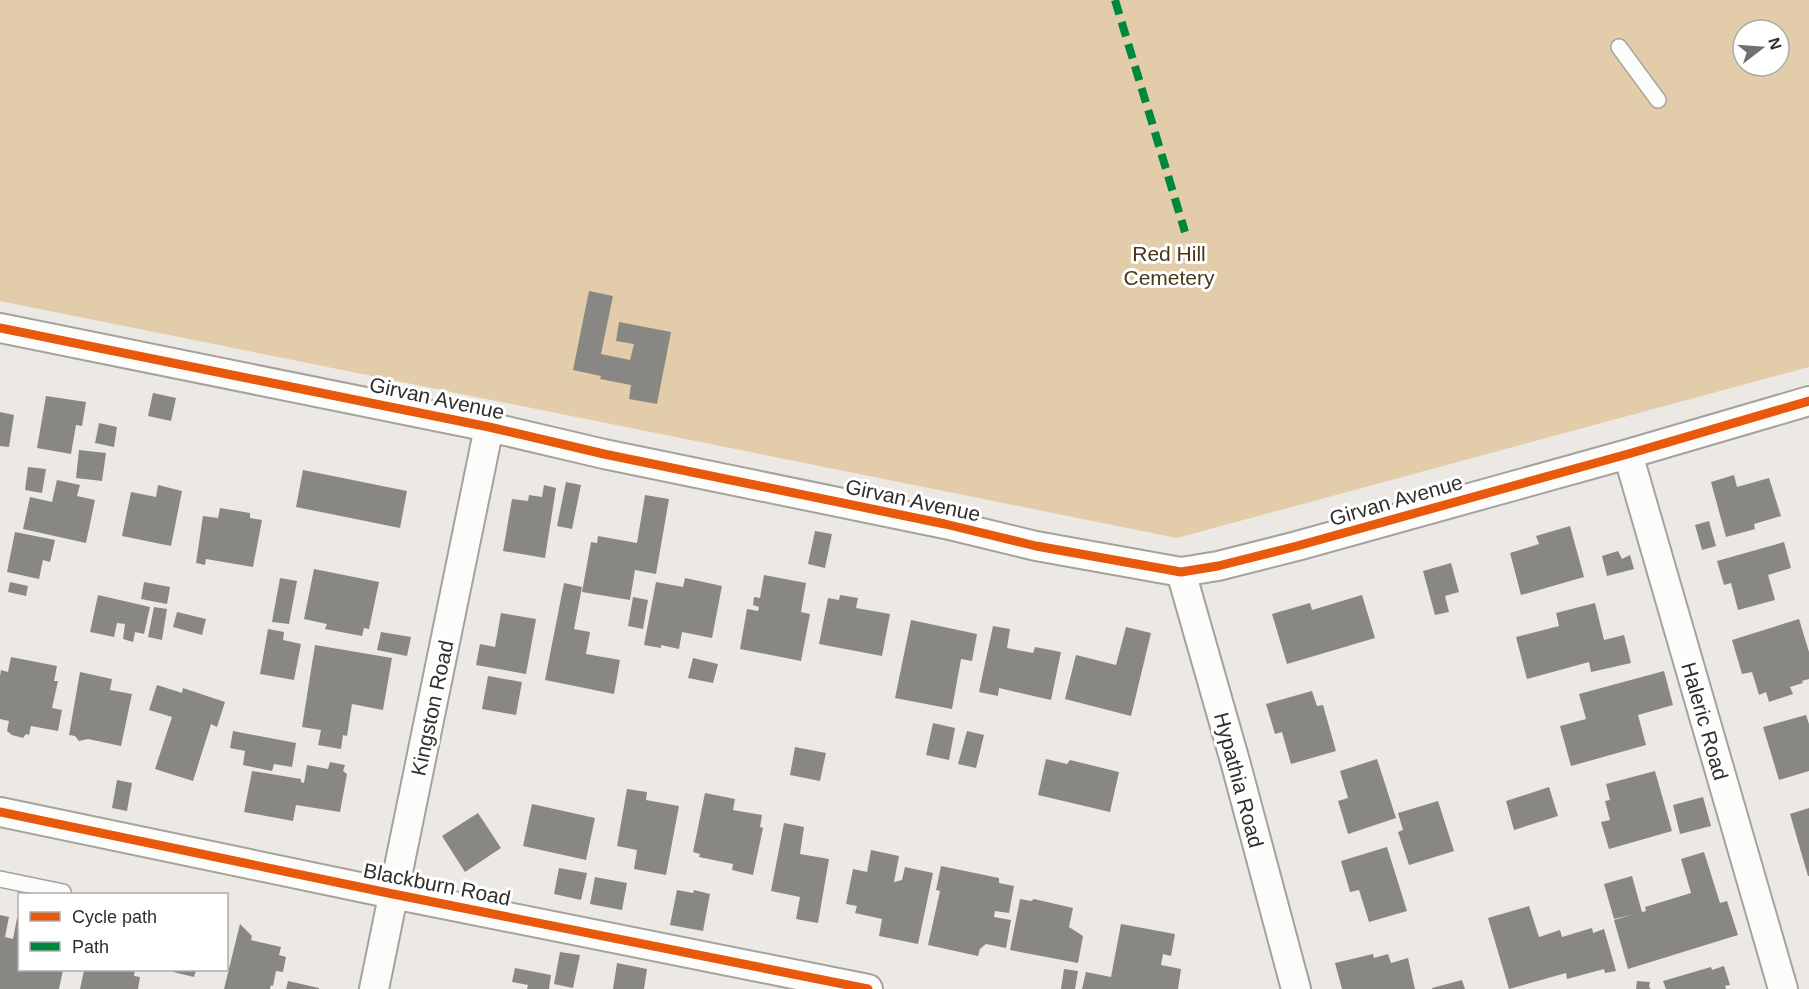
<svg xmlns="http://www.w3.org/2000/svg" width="1809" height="989" font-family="Arial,sans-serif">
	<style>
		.green { fill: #e3ccaa; fill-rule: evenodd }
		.building { fill: #898784 }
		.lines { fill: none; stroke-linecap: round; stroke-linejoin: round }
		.service-casing { stroke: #a4a29f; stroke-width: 18 }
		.minor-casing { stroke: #a4a29f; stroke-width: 32 }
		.service { stroke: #fcfcfb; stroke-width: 15 }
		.minor { stroke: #fcfcfb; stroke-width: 28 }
		.quiet { stroke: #00873e; stroke-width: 8; stroke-dasharray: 15 8; stroke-linecap: butt }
		.cycleway-casing { stroke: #fff; stroke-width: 13 }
		.cycleway { stroke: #e8590c; stroke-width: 9 }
		.labels { text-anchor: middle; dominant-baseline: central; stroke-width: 6; stroke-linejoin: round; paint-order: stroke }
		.park-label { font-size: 21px; fill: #493618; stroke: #fff }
		.street-label { font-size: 21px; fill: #312f2d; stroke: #fff }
	</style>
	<rect width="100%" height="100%" fill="#ece9e5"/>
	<path class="green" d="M 0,0 L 1809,0 L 1809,367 L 1177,538 L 0,301 ZM 1743,30 L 1779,30 L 1779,66 L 1743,66 Z"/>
	<path class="building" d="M 589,291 L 613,296 L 601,354 L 630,360 L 634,344 L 616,341 L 619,322 L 671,332 L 657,404 L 629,399 L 631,385 L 600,379 L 601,376 L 573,370 Z
		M 153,393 L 176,398 L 171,421 L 148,416 Z
		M 46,396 L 86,402 L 82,426 L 76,425 L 71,454 L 37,448 Z
		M 0,412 L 14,415 L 9,447 L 0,446 Z
		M 99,423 L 117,427 L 114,447 L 95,443 Z
		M 79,450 L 106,453 L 102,481 L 76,478 Z
		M 28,467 L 46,469 L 42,493 L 25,490 Z
		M 303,470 L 407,491 L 400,528 L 296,507 Z
		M 1734,475 L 1737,487 L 1769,478 L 1781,516 L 1754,524 L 1755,529 L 1726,537 L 1711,482 Z
		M 57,480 L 80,485 L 77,496 L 95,500 L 86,543 L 23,529 L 30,497 L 52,502 Z
		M 566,482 L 581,485 L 572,529 L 557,526 Z
		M 158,485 L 182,491 L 171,546 L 122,536 L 131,492 L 156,497 Z
		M 544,485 L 556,488 L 545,558 L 503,551 L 512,499 L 528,501 L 529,495 L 542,497 Z
		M 645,495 L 669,499 L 656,574 L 635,570 L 630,600 L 582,592 L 591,542 L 597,543 L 598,536 L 637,543 Z
		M 220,508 L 250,513 L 250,518 L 262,520 L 253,567 L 206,559 L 205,565 L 196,563 L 203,516 L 218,518 Z
		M 1709,521 L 1716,546 L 1702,550 L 1695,525 Z
		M 1570,526 L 1584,577 L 1521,595 L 1510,553 L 1539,544 L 1536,536 Z
		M 815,531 L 832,534 L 825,568 L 808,564 Z
		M 15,532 L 55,540 L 50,562 L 43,560 L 39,579 L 7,572 Z
		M 1784,542 L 1791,568 L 1768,575 L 1775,600 L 1738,610 L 1731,583 L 1724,585 L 1717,561 Z
		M 1618,551 L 1622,559 L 1630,555 L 1634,569 L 1607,576 L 1602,556 Z
		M 1451,563 L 1459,592 L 1445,596 L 1449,612 L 1435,615 L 1423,571 Z
		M 314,569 L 379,582 L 369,629 L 364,628 L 362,636 L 325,629 L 327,624 L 304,619 Z
		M 764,575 L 806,583 L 801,612 L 810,614 L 801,661 L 740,649 L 747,609 L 758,611 L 759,607 L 753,605 L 754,597 L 760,598 Z
		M 280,578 L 297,581 L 289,624 L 272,622 Z
		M 685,578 L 722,586 L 712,638 L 682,632 L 679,649 L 661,645 L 661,648 L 644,645 L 656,582 L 683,587 Z
		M 10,582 L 28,586 L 26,596 L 8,592 Z
		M 144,582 L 170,587 L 167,604 L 141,599 Z
		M 564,583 L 582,587 L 574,629 L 590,632 L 586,654 L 620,660 L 614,694 L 545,680 Z
		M 98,595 L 150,607 L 144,634 L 135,632 L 133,642 L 123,639 L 125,624 L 117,623 L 114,637 L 90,632 Z
		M 840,595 L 858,598 L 856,608 L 890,614 L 882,656 L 819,644 L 828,598 L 839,600 Z
		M 1362,595 L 1375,638 L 1287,664 L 1272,614 L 1310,603 L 1312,610 Z
		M 633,597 L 648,600 L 643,629 L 628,626 Z
		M 1595,603 L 1604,640 L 1624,635 L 1631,663 L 1591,672 L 1589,662 L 1527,679 L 1516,637 L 1559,626 L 1556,613 Z
		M 154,607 L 167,609 L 162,640 L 148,637 Z
		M 177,612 L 206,619 L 202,635 L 173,627 Z
		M 501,613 L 536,619 L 526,674 L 476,665 L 480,644 L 495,647 Z
		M 1799,619 L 1809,652 L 1809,679 L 1802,681 L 1803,683 L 1790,687 L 1793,694 L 1769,702 L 1766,692 L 1759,695 L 1752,672 L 1742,674 L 1732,640 Z
		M 911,620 L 977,634 L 972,661 L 961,659 L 952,709 L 895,698 Z
		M 993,626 L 1010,629 L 1007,648 L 1033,653 L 1035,647 L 1061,652 L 1051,700 L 999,688 L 998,696 L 979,692 Z
		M 1126,627 L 1151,633 L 1131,716 L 1065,699 L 1076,655 L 1116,665 Z
		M 268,629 L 284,632 L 283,640 L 301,644 L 294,680 L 260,674 Z
		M 381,632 L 411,637 L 407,656 L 377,650 Z
		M 315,645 L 392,658 L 383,710 L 352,704 L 347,736 L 343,735 L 341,749 L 318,745 L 321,730 L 302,727 Z
		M 11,657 L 57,666 L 54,681 L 58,681 L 52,708 L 62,710 L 58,731 L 31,726 L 29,735 L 26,734 L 23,738 L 12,735 L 7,731 L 9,721 L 0,719 L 0,676 L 1,670 L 8,672 Z
		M 693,658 L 718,664 L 713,683 L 688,678 Z
		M 1664,671 L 1673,705 L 1638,715 L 1646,745 L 1571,766 L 1560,726 L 1586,719 L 1579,694 Z
		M 80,672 L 112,679 L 110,690 L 132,694 L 121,746 L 88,739 L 79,741 L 75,736 L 69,735 Z
		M 488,676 L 522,682 L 516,715 L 482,709 Z
		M 157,685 L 182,693 L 183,688 L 225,702 L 217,727 L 211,724 L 193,781 L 155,769 L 172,717 L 149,710 Z
		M 1312,691 L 1317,706 L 1323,705 L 1336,751 L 1291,764 L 1282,732 L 1275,734 L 1266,704 Z
		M 1806,715 L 1809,724 L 1809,771 L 1779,780 L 1763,727 Z
		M 933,723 L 955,728 L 949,760 L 926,755 Z
		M 233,731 L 296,743 L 292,767 L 274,764 L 272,771 L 243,765 L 245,751 L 230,748 Z
		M 967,731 L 984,735 L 976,768 L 958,764 Z
		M 795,747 L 826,753 L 820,781 L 790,775 Z
		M 1046,759 L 1067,764 L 1070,760 L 1119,772 L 1110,812 L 1038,795 Z
		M 1377,759 L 1396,818 L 1348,834 L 1338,801 L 1348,798 L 1340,771 Z
		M 330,762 L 345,765 L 343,771 L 347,774 L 340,812 L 296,805 L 293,821 L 244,812 L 252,771 L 301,779 L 301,782 L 304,783 L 307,765 L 328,769 Z
		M 1655,771 L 1672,831 L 1609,849 L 1601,822 L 1610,820 L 1605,801 L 1610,800 L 1606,784 Z
		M 117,780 L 132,783 L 127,811 L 112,808 Z
		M 1549,787 L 1558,816 L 1514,830 L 1506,801 Z
		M 627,789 L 647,792 L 646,800 L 679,806 L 666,875 L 634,869 L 637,850 L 617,846 Z
		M 705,793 L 735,799 L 733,810 L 762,815 L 760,827 L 763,828 L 753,875 L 732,870 L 733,864 L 699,857 L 700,854 L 693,852 Z
		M 1703,797 L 1711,826 L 1680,834 L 1673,805 Z
		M 1438,801 L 1454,851 L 1409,865 L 1398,832 L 1403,830 L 1398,813 Z
		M 532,804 L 595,818 L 586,860 L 523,846 Z
		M 1809,808 L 1809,876 L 1808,876 L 1790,814 Z
		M 478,813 L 501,848 L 465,872 L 442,836 Z
		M 784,823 L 804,827 L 800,854 L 829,859 L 818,923 L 796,919 L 800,897 L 771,891 Z
		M 1387,847 L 1407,911 L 1369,922 L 1359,890 L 1350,892 L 1341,861 Z
		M 871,850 L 899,856 L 894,882 L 902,880 L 905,867 L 933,873 L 918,944 L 879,936 L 882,919 L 855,913 L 857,906 L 846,904 L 853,869 L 867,872 Z
		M 1704,852 L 1720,903 L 1727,901 L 1738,935 L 1628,969 L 1614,920 L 1631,915 L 1614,919 L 1604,884 L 1632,876 L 1642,912 L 1646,911 L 1645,907 L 1691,893 L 1681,859 Z
		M 941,866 L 999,878 L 999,883 L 1014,886 L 1009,913 L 995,911 L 994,917 L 1011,920 L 1006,948 L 986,944 L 980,949 L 978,956 L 928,945 L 940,891 L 936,890 Z
		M 559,868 L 587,873 L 581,900 L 554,894 Z
		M 595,877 L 627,883 L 622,910 L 590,904 Z
		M 677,890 L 693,893 L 694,890 L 710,894 L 703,931 L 670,925 Z
		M 1020,899 L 1031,901 L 1034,899 L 1073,908 L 1069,927 L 1083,936 L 1078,963 L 1010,950 Z
		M 1529,906 L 1539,937 L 1560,930 L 1562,937 L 1592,928 L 1593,933 L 1604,929 L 1616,971 L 1605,973 L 1604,969 L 1567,979 L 1566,973 L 1509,989 L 1488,918 Z
		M 0,915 L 9,917 L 5,937 L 13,939 L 17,918 L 20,919 L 20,970 L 63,970 L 59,989 L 0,989 Z
		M 240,924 L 252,936 L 251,940 L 281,947 L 279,955 L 286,957 L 283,972 L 276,971 L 273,986 L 271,985 L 270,989 L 224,989 Z
		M 1121,924 L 1175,934 L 1171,956 L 1163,954 L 1161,965 L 1181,969 L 1178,989 L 1082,989 L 1086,972 L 1111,977 Z
		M 560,952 L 580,955 L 573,988 L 554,984 Z
		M 1373,954 L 1374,958 L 1388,954 L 1391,963 L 1408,958 L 1415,989 L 1342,989 L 1335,963 Z
		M 617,963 L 647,969 L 644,989 L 613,989 Z
		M 1724,966 L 1730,985 L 1725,986 L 1726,989 L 1666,989 L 1663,981 L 1711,967 L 1712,970 Z
		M 515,968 L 551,975 L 549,989 L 527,989 L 528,985 L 512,982 Z
		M 1064,969 L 1078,971 L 1075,989 L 1061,989 Z
		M 84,970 L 135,970 L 134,976 L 140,977 L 138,989 L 80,989 Z
		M 173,970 L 196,970 L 194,977 L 173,972 Z
		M 1462,980 L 1465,989 L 1432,989 L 1432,988 Z
		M 288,981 L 319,988 L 319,989 L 286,989 Z
		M 1637,981 L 1650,982 L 1649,987 L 1651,989 L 1636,989 Z"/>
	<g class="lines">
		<defs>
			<path id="service" d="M 1619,47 L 1658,100
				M 0,879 L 63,892"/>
			<path id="minor" d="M 0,328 L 489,427 L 604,454 L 945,524 L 1036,546 L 1181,572 L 1218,566 L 1297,546 L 1628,454 L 1809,401
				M 1628,454 L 1783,989
				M 1181,572 L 1235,761 L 1296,989
				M 0,812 L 393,894 L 868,989
				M 374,989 L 489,427"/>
		</defs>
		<use href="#service" class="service-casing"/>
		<use href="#minor" class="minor-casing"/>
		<use href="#service" class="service"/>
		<use href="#minor" class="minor"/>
		<path class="quiet" d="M 1115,0 L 1185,232"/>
		<defs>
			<path id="cycleway" d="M 0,328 L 489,427 L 604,454 L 945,524 L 1036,546 L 1181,572 L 1218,566 L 1297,546 L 1628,454 L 1809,401
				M 0,812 L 393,894 L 868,989"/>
		</defs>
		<use href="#cycleway" class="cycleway-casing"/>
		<use href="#cycleway" class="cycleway"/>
	</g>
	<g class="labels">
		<g class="park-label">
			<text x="1169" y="253">Red Hill<tspan x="1169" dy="24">Cemetery</tspan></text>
		</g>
		<g class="street-label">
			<text transform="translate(437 398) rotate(12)">Girvan Avenue</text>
			<text transform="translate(913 500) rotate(12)">Girvan Avenue</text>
			<text transform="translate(1396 500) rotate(-16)">Girvan Avenue</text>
			<text transform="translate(432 708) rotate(-78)">Kingston Road</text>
			<text transform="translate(1705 721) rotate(74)">Haleric Road</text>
			<text transform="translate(1239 780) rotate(75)">Hypathia Road</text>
			<text transform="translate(437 884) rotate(11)">Blackburn Road</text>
		</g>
	</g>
	<rect x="18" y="893" width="210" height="78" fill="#ffffff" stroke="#adacab" stroke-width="1.5"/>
	<rect x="30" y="912" width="30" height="9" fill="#e8590c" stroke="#adacab" stroke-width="1.5"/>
	<text x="72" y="923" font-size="18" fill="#312f2d">Cycle path</text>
	<rect x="30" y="942" width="30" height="9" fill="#00873e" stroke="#adacab" stroke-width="1.5"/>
	<text x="72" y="953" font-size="18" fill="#312f2d">Path</text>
	<g transform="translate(1761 48) rotate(73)"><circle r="28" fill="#ffffff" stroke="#adacab" stroke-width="1.5"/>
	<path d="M0-4.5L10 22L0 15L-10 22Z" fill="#72706d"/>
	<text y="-9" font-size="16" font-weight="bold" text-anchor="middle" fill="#312f2d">N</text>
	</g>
</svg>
